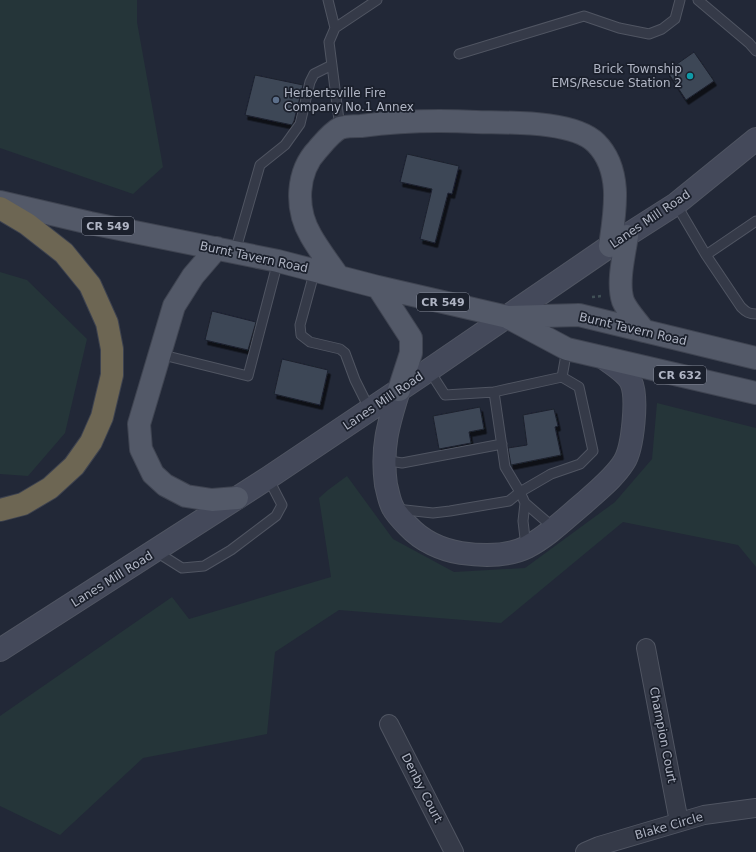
<svg xmlns="http://www.w3.org/2000/svg" width="756" height="852" font-family="'DejaVu Sans',sans-serif">
	<style>
		.green { fill: #253539 }
		.building { fill: #3e4657; stroke: #1d222e; filter: url(#shadow) }
		.lines { fill: none; stroke-linecap: round; stroke-linejoin: round }
		.lane-casing { stroke: #505562; stroke-width: 11 }
		.street-casing { stroke: #505562; stroke-width: 20 }
		.secondary-casing { stroke: #505562; stroke-width: 24 }
		.primary-casing { stroke: #3f4451; stroke-width: 24 }
		.highway-casing { stroke: #3d424f; stroke-width: 24 }
		.path { stroke: #415056; stroke-width: 2.5; stroke-dasharray: 3 3; stroke-linecap: butt }
		.lane { stroke: #353a48; stroke-width: 9 }
		.street { stroke: #353a48; stroke-width: 18 }
		.secondary { stroke: #44495a; stroke-width: 22 }
		.primary { stroke: #535968; stroke-width: 22 }
		.highway { stroke: #6d6653; stroke-width: 22 }
		.culture-dot { fill: #0f9aa8; stroke: #1b202c; stroke-width: 1.5 }
		.service-dot { fill: #5c6f8a; stroke: #1b202c; stroke-width: 1.5 }
		.labels { text-anchor: middle; dominant-baseline: central; stroke-width: 3.5; stroke-linejoin: round; paint-order: stroke }
		.shield { fill: #1b202c; stroke: #838896; stroke-width: 1 }
		.shield-label { font-size: 11px; font-weight: bold; fill: #b0b5c4 }
		.poi-label { font-size: 12px; fill: #b0b5c4; stroke: #1b202c; text-anchor: end }
		.street-label { font-size: 12px; fill: #b0b5c4; stroke: #1b202c }
	</style>
	<defs>
		<filter id="shadow"><feDropShadow dx="2.5" dy="4.5" stdDeviation="0" flood-color="#0009"/></filter>
	</defs>
	<rect width="100%" height="100%" fill="#222837"/>
	<path class="green" d="M 0,0 L 137,0 L 137,22 L 163,167 L 133,194 L 0,148 Z
		M 0,272 L 27,280 L 87,339 L 65,433 L 28,476 L 0,474 Z
		M 657,403 L 756,428 L 756,567 L 738,545 L 623,522 L 501,623 L 339,610 L 275,652 L 267,734 L 143,758 L 60,835 L 0,806 L 0,716 L 172,597 L 189,619 L 331,577 L 319,498 L 328,490 L 347,476 L 393,539 L 454,572 L 525,568 L 615,502 L 652,459 Z"/>
	<path class="building" d="M 694,52 L 714,81 L 686,100 L 667,71 Z
		M 255,75 L 303,85 L 294,121 L 292,125 L 245,115 Z
		M 407,154 L 459,166 L 452,194 L 448,193 L 435,243 L 420,239 L 432,189 L 400,182 Z
		M 212,311 L 256,322 L 248,350 L 205,340 Z
		M 282,359 L 328,370 L 320,405 L 274,394 Z
		M 480,407 L 484,429 L 469,432 L 471,443 L 439,449 L 433,416 Z
		M 554,409 L 558,426 L 555,427 L 561,455 L 511,465 L 508,448 L 527,445 L 523,415 Z"/>
	<g class="lines">
		<defs>
			<path id="lane" d="M 328,0 L 335,28
				M 698,0 L 749,43 L 756,51
				M 459,54 L 584,16 L 619,28 L 649,34 L 662,29 L 675,19 L 680,0
				M 340,128 L 329,42 L 335,28 L 377,0
				M 676,204 L 706,255 L 741,307 C 746,312 749,314 756,314
				M 235,252 L 260,165 L 285,145 L 300,124 L 310,82 L 314,74 L 332,65
				M 706,255 L 756,221
				M 315,270 L 300,325 L 301,335 L 310,342 L 340,349 L 345,353 L 355,380 L 370,410
				M 159,354 L 248,376 L 278,261
				M 429,370 L 445,395 L 494,392 L 562,377
				M 384,460 L 402,463 L 502,444
				M 525,503 L 520,492 L 551,474 L 580,464 L 593,451 L 579,387 L 562,377 L 567,349
				M 396,509 L 433,513 L 450,511 L 509,501 L 520,492 L 505,467 L 494,392
				M 526,547 L 523,521 L 525,503 L 554,528
				M 155,551 L 182,568 L 204,566 L 231,550 L 276,516 L 282,505 L 268,478"/>
			<path id="street" d="M 646,648 L 679,822
				M 389,724 L 454,852
				M 585,852 L 599,846 L 704,815 L 756,808"/>
			<path id="secondary" d="M 399,390 C 388,425 381,448 386,485 C 388,492 389,501 393,508 C 396,514 403,521 408,526 C 422,541 442,550 461,553 C 482,556 507,557 527,547 C 548,536 566,518 584,503 C 598,490 614,478 624,462 C 633,448 638,397 631,382 C 627,373 612,364 604,358
				M 0,650 L 268,478 L 429,370 L 610,246 L 676,204 L 756,139"/>
			<path id="primary" d="M 0,202 L 90,223 L 278,261 L 378,287 L 508,317 L 579,315 L 756,358
				M 627,236 C 624,255 617,283 623,301 C 627,311 638,322 644,331
				M 217,248 L 193,276 L 174,306 L 139,424 L 141,449 L 153,474 L 165,485 L 186,496 L 212,500 L 237,498
				M 338,276 C 329,263 319,250 311,236 C 295,209 296,172 318,149 C 324,142 332,132 340,128 C 346,126 355,126 361,126 C 399,121 438,120 476,122 C 507,123 573,120 596,143 C 623,170 615,212 610,246
				M 378,287 L 411,338 L 411,353 L 399,390
				M 509,318 L 567,349 L 756,393"/>
			<path id="highway" d="M 0,208 L 27,224 L 64,253 L 90,285 L 107,323 L 112,349 L 112,375 L 102,417 L 91,442 L 74,466 L 50,488 L 23,504 L 0,510"/>
		</defs>
		<use href="#lane" class="lane-casing"/>
		<use href="#street" class="street-casing"/>
		<use href="#secondary" class="secondary-casing"/>
		<use href="#primary" class="primary-casing"/>
		<use href="#highway" class="highway-casing"/>
		<path class="path" d="M 592,297 L 602,296"/>
		<use href="#lane" class="lane"/>
		<use href="#street" class="street"/>
		<use href="#secondary" class="secondary"/>
		<use href="#primary" class="primary"/>
		<use href="#highway" class="highway"/>
	</g>
	<circle class="culture-dot" cx="690" cy="76" r="4"/>
	<circle class="service-dot" cx="276" cy="100" r="4"/>
	<g class="labels">
		<g class="shield">
			<rect x="82" y="217" width="52" height="18" rx="3"/>
			<rect x="417" y="293" width="52" height="18" rx="3"/>
			<rect x="654" y="366" width="52" height="18" rx="3"/>
		</g>
		<g class="shield-label">
			<text x="108" y="226">CR 549</text>
			<text x="443" y="302">CR 549</text>
			<text x="680" y="375">CR 632</text>
		</g>
		<g class="poi-label">
			<text x="682" y="69">Brick Township<tspan x="682" dy="14">EMS/Rescue Station 2</tspan></text>
			<text x="284" y="93" text-anchor="start">Herbertsville Fire<tspan x="284" dy="14">Company No.1 Annex</tspan></text>
		</g>
		<g class="street-label">
			<text transform="translate(650 219) rotate(-34)">Lanes Mill Road</text>
			<text transform="translate(254 257) rotate(12)">Burnt Tavern Road</text>
			<text transform="translate(633 329) rotate(13)">Burnt Tavern Road</text>
			<text transform="translate(383 401) rotate(-34)">Lanes Mill Road</text>
			<text transform="translate(112 579) rotate(-32)">Lanes Mill Road</text>
			<text transform="translate(663 735) rotate(79)">Champion Court</text>
			<text transform="translate(422 788) rotate(63)">Denby Court</text>
			<text transform="translate(669 826) rotate(-16)">Blake Circle</text>
		</g>
	</g>
</svg>
